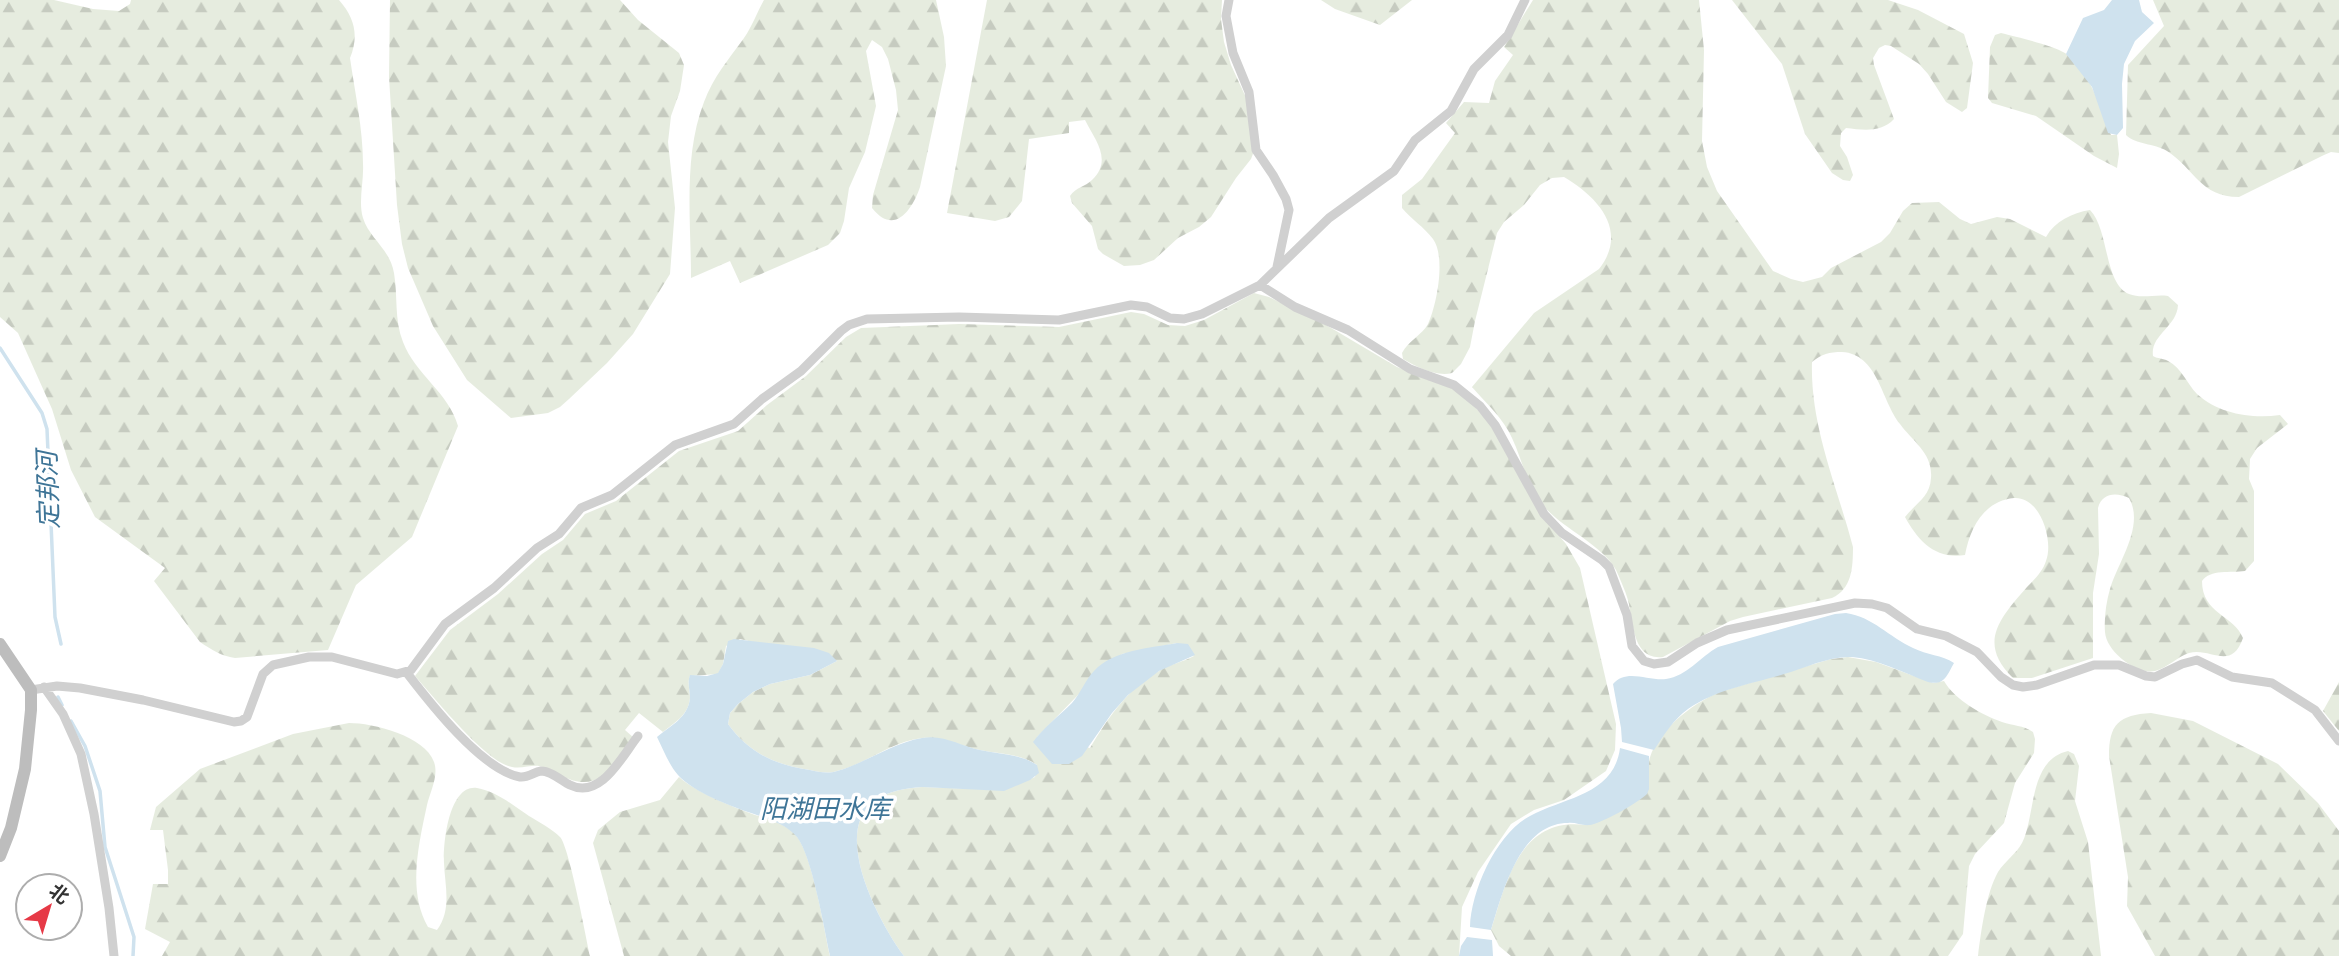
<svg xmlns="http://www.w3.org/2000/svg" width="2339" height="956" font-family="'Alegreya Sans','Noto Sans SC',sans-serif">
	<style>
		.forest { fill: url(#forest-firs); fill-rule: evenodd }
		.water { fill: #cfe2ee }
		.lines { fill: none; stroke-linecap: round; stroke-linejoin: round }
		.stream { stroke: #cfe2ee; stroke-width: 3.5 }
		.street { stroke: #d0d0d0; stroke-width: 9 }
		.secondary { stroke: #bdbdbd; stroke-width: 12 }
		.labels { text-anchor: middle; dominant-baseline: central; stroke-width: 7; stroke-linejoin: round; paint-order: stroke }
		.water-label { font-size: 26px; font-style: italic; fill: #3f7597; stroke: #fff }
	</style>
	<defs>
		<pattern id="forest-firs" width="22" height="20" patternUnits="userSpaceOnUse" patternTransform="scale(1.75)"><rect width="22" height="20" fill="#e6ecdf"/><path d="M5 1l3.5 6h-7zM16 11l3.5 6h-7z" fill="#c6cbc0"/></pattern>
	</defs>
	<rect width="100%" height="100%" fill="#fff"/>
	<path class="forest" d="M 0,0 L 54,0 L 93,9 L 119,11 L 130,4 L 131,0 L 339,0 C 355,18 359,36 350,58 C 355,93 363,129 363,164 C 364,182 358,201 363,218 C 369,238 390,249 394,273 C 398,296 394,319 403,342 C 415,374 449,393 458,426 L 412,537 L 356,585 L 328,650 L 235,658 C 221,656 212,650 200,642 L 154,581 L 165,568 L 95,517 L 71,470 L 52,409 L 18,333 L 0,317 Z
		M 390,0 L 620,0 L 638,20 L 679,53 L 684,65 L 680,91 L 671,116 L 668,142 L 675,208 L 670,274 L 633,334 L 607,363 L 569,399 L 560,407 L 548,413 L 511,418 L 467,380 L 433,326 L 408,268 L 402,244 L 397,205 L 389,77 Z
		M 764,0 L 936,0 L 944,37 L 946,66 L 920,187 C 913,208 895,237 872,208 L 873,195 L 898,110 L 896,90 L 888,59 L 882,47 L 872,40 L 866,51 L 876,106 L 865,152 L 849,188 L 844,221 L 840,233 L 828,245 L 740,283 L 730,261 L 691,278 C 691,220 683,156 704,102 C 713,77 729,59 744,38 C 752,27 757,12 764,0 Z
		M 987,0 L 1222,0 L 1221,19 L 1224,42 L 1231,65 L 1248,102 L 1254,151 L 1251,159 L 1236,178 L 1211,217 L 1199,227 L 1178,238 L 1154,260 L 1140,265 L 1124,266 L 1103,254 L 1098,249 L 1092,226 L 1072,203 L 1070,196 C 1076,187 1085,187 1092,180 C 1113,160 1095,140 1085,120 L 1069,122 L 1069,133 L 1029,139 L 1022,201 L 1009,217 L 995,221 L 947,213 Z
		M 1321,0 L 1412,0 L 1380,25 L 1335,9 Z
		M 1533,0 L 1699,0 L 1704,50 L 1702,141 L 1707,167 L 1717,191 L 1773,271 L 1791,279 L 1803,282 L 1822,277 L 1831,268 L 1881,242 L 1890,233 L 1903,211 L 1912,203 L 1939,202 L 1960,219 L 1971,224 L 1997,217 L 2010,219 L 2046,237 C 2055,221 2072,213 2090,210 C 2109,229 2104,284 2129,294 C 2141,299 2156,294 2168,296 L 2178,305 C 2177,327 2150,335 2153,356 C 2158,359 2163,358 2168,361 C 2182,368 2187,384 2197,394 C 2219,414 2252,419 2280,415 L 2288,424 L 2257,448 L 2250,459 L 2249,479 L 2254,491 L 2254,561 L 2245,571 C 2231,573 2210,569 2202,581 C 2202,614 2234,615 2243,638 C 2231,672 2211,647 2189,653 C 2177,657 2167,668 2155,671 C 2136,675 2106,651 2105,632 C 2104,618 2106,603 2110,589 C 2118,562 2145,526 2129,498 C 2116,492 2102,493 2098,508 L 2099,554 L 2093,593 L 2093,658 L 2032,678 L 2013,678 C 1977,643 2000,618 2027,587 C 2034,580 2043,571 2046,561 C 2054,540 2040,496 2014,498 C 1983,501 1970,529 1965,555 C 1936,560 1918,541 1905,517 C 1916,503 1930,497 1931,478 C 1933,453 1913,442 1900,424 C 1881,400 1878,354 1842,352 C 1829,352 1822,354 1812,362 C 1810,426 1837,486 1853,547 C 1853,567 1852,589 1832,598 L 1743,617 L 1730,621 L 1663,657 C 1632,661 1633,620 1628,600 C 1625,590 1620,579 1616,570 C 1601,543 1560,528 1540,502 C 1526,483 1522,459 1512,438 C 1504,419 1485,402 1472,387 L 1534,313 L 1599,269 C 1629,231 1598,197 1564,177 L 1552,178 L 1540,185 L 1524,205 L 1504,222 L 1497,233 L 1475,321 L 1470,347 L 1461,364 L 1452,373 C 1436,377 1417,367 1403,359 L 1402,353 C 1408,341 1422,335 1428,324 C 1437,304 1446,257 1433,239 C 1424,227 1411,219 1402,208 L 1402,195 L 1422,179 L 1455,133 L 1446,123 L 1464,102 L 1489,103 L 1495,81 L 1513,55 L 1504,47 Z
		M 1732,0 L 1888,0 L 1918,10 L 1964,34 L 1973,63 L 1967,108 L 1962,112 L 1946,102 L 1928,74 L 1919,64 L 1891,46 L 1885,45 L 1879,48 L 1873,58 L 1874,65 L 1894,119 C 1881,133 1863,130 1846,128 L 1841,133 L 1840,146 L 1847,157 L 1853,175 L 1850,181 L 1843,180 L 1832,173 L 1805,134 L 1782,64 Z
		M 2153,0 L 2339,0 L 2339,153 L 2331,152 L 2324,155 L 2239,197 C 2200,197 2195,169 2167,151 C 2154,143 2136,145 2126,135 L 2128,65 L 2164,26 Z
		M 2001,33 C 2017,37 2051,45 2065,53 C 2088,67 2102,111 2111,135 L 2117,135 L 2119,154 L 2117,168 L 2094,156 L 2036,116 L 1992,103 L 1988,98 L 1990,47 L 1995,35 Z
		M 1254,293 L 1269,297 L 1321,322 L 1397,367 L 1437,381 L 1457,391 L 1474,406 L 1492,426 L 1545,519 L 1566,544 L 1580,568 L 1616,724 L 1615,750 L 1606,771 L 1564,800 L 1534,810 L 1511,824 L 1478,872 L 1462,907 L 1459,956 L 904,956 C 880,924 830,832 875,800 C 889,791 906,788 922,787 L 1004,790 L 1035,777 L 1037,765 C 1020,753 999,754 980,750 C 959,746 944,736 922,738 C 892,741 866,764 837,771 C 828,774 819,772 810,770 C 775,765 749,753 728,724 L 730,713 L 738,704 L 753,692 L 770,684 L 810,675 L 837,661 L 740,639 L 726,646 L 723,664 L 718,674 L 690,676 C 687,683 690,690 690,698 C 688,716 675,722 663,732 L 639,713 L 625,730 L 634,738 C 616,761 602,792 569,779 C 559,775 549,768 539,766 C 531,765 521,769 512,767 C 486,763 434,697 415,676 L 450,630 L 498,594 L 542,554 L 563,540 L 585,514 L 616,501 L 679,451 L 738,431 L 767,405 L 806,376 L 846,337 L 861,328 L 959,324 L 1059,327 L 1131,312 L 1144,314 L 1168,325 L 1185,326 L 1204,320 ZM 1177,643 L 1194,656 C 1183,662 1170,664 1159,671 C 1128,688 1108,718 1090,748 L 1037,737 L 1079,694 L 1122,654 Z
		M 1848,657 L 1876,662 L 1933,683 L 1944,681 C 1955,700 1982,715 2002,722 C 2013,726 2023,725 2033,732 L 2035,739 L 2034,753 L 2015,783 L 2004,823 L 1975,854 L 1969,866 L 1963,934 L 1948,956 L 1511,956 L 1499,946 L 1491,930 C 1506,882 1520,816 1586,825 L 1648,772 C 1647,737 1690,705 1719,692 L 1831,659 Z
		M 2339,682 L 2339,731 L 2323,711 Z
		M 2151,713 L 2193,721 L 2278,764 L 2318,803 L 2339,831 L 2339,956 L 2155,956 L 2127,906 L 2128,877 L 2109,756 C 2109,724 2119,715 2151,713 Z
		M 349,723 C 373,723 425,736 434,762 C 439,776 430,792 427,805 C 419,843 407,891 428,927 L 437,930 C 452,909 445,887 444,863 C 443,843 449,784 477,788 C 496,791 514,806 529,816 C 539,822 552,829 560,837 C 569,846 586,937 590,956 L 162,956 L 170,942 L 145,929 L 153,884 L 168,884 L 168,870 L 163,830 L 150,830 L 156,807 L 200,769 L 293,734 Z
		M 2068,751 L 2074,754 L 2079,766 L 2075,801 L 2088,842 L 2101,956 L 1978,956 C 1981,932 1986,893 1998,872 C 2005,861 2016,854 2022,843 C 2036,816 2028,760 2068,751 Z
		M 679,777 C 699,794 731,806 755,815 C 769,819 783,823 794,833 C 812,850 824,929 830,956 L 624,956 L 593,843 L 598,830 L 620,812 L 660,800 Z"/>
	<path class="water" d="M 2112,0 L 2139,0 L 2142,12 L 2154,23 L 2135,41 L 2124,64 L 2122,84 L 2123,128 L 2117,135 L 2108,133 L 2092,87 L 2066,54 L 2083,18 L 2104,10 Z
		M 1846,613 C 1873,617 1889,637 1913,648 C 1927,655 1942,655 1954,663 C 1947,675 1945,686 1928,682 C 1904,673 1878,659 1852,657 C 1829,656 1805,668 1784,674 C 1751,684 1717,689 1688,709 C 1673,720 1664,735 1654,750 L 1622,742 L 1621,728 L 1613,684 C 1626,668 1648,681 1666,679 C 1687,676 1700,657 1718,647 L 1835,614 Z
		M 734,639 L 814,648 L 829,653 L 837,661 L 810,675 L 770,684 L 753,692 L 738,704 L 730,713 L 728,724 C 749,753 775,765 810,770 C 819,772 828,774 837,771 C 866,763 892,743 922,738 C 944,734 960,746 980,750 C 999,754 1020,754 1037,765 L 1039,773 L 1030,780 L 1004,791 L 922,787 C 906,788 889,791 875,800 C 830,832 880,924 904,956 L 830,956 C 824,928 812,856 797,837 C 786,824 769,819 754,814 C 732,807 693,792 678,775 C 669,765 663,749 657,737 C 670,726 688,718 690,698 C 690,690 687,683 690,675 L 707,676 L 718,673 L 723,664 L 728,641 Z
		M 1177,643 L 1188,644 L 1195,655 L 1159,671 L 1128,695 L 1112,713 L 1082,756 L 1069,764 L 1052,764 L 1033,742 C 1044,727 1059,716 1072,703 C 1081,693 1085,680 1094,671 C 1113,650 1150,648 1177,643 Z
		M 1620,748 L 1649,756 L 1649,789 L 1647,794 C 1638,803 1602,823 1590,825 C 1582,826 1575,822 1568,823 C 1519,823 1502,895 1491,930 L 1470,927 C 1471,890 1497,833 1530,816 C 1565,797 1614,795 1620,748 Z
		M 1467,937 L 1492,940 L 1493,956 L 1459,956 L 1461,946 Z"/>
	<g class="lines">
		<path class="stream" d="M 0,348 L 42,413 L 47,429 L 55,617 L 61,644
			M 58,697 L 62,705
			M 71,721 L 85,746 L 100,791 L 105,847 L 134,937 L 133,956"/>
		<path class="street" d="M 1229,0 L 1226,16 L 1233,53 L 1249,92 L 1256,150 L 1273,175 L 1286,199 L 1289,210 L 1277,267
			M 1260,285 L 1295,307 L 1348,330 L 1410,369 L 1454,385 L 1480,406 L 1495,425 L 1544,514 L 1562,533 L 1602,560 L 1609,567 L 1627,615 L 1632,646 L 1644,661 L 1654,664 L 1668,662 L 1697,643 L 1727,630 L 1855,603 L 1872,604 L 1887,608 L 1917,629 L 1946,636 L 1977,652 L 2001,677 L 2013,685 L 2023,687 L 2037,685 L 2094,665 L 2119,665 L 2146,676 L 2155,677 L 2182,664 L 2197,660 L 2232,677 L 2272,683 L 2315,710 L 2339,741
			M 407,673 C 430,703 482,770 520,777 C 528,778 534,772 541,771 C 551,771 562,781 570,785 C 601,800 622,756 638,736
			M 44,687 L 63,714 L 81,754 L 94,814 L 109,908 L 114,956
			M 31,690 L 57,686 L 80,688 L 143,700 L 234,722 L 241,721 L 247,717 L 263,674 L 273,665 L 309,657 L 332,657 L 397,674 L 411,670 L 445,624 L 494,588 L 537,548 L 559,534 L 581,508 L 612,495 L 675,445 L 734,424 L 762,399 L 801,371 L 841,331 L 849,325 L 867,319 L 959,317 L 1059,320 L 1131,305 L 1147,307 L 1170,318 L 1184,319 L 1202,314 L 1260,285 L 1329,218 L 1394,171 L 1415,140 L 1451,111 L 1474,69 L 1508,35 L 1525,0"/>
		<path class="secondary" d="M 0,644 L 31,690 L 31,710 L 25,769 L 11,828 L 0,856"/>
	</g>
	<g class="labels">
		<g class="water-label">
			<text transform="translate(49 490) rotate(-92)">定邦河</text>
			<text x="825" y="810">阳湖田水库</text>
		</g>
	</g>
	<g transform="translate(49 907) rotate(38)"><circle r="33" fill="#ffffff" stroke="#adadad" stroke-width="2"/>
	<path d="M0-5L12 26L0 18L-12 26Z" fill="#e63946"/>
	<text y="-10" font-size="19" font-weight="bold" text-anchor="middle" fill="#333333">北</text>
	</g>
</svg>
